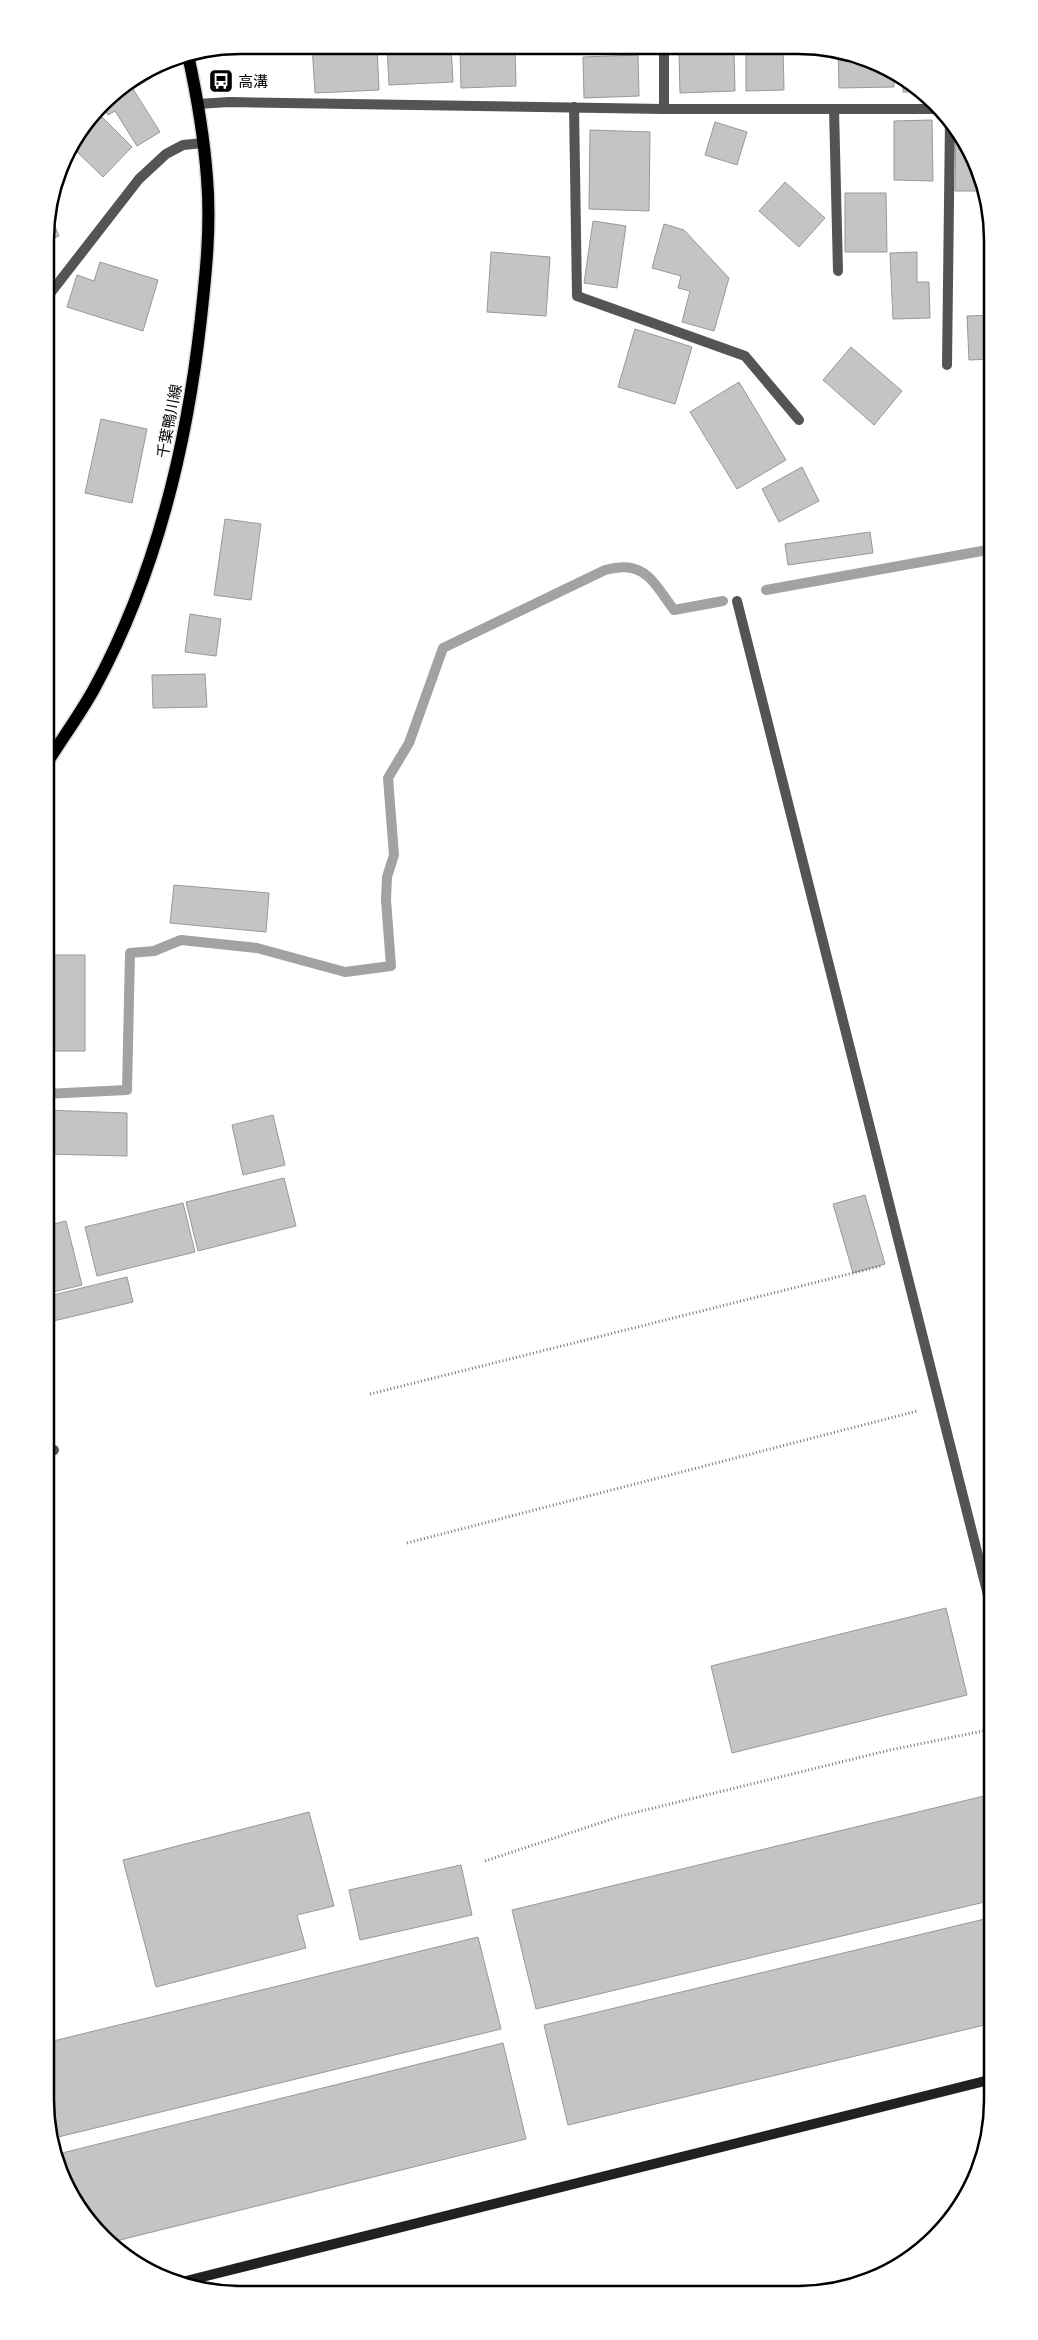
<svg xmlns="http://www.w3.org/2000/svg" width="1038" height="2340" font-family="Helvetica,'Noto Sans JP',sans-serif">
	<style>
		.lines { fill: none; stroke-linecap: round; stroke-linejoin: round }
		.stream { stroke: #a2a2a2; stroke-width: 10 }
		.building { fill: #c4c4c4; stroke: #989898 }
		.primary-casing { stroke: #dbdbdb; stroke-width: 15 }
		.path { stroke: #767676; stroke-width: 3; stroke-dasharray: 1 2.5; stroke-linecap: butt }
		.lane { stroke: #545454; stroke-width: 10 }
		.street { stroke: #545454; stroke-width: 10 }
		.secondary { stroke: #212121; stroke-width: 10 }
		.primary { stroke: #000; stroke-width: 12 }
		.labels { text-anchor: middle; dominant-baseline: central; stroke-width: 4.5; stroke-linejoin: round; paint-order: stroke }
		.poi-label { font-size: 15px; fill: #000; stroke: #fff; text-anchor: start }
		.street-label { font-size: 15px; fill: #000; stroke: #fff }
		.rim { fill: none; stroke: #000; stroke-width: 2.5 }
	</style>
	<rect width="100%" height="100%" fill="#fff"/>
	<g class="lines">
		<path class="stream" d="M 766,590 L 993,549
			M 45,1094 L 127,1090 L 130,953 L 154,951 L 181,940 L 257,948 L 345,972 L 391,966 L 386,900 L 387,877 L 394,855 L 388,778 L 409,743 L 443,648 L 605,570 C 645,559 653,582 674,610 L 723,601"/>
	</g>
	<path class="building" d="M 312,45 L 377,46 L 379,90 L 315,93 Z
		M 387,46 L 451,46 L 453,82 L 389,85 Z
		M 460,47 L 515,47 L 516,86 L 461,88 Z
		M 746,48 L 783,48 L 784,90 L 746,91 Z
		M 838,50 L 885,65 L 894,71 L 894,87 L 839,88 Z
		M 734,51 L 735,91 L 680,93 L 679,52 Z
		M 638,55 L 639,96 L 584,98 L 583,57 Z
		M 146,72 L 151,78 L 133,89 L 160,132 L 137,146 L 115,111 L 108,115 L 102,105 L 111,94 Z
		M 903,78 L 925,92 L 903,92 Z
		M 97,112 L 132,147 L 103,177 L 71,146 Z
		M 932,120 L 933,181 L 894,180 L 894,121 Z
		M 715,122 L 747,132 L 737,165 L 705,155 Z
		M 956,127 L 960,132 L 987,191 L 955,191 Z
		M 590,130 L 650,132 L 649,211 L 589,209 Z
		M 785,182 L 825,218 L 799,247 L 759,211 Z
		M 845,193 L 886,193 L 887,252 L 845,252 Z
		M 49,212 L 59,236 L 45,242 L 45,227 Z
		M 593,221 L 626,226 L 617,288 L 584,283 Z
		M 664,224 L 684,230 L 729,278 L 714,331 L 682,322 L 690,291 L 678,288 L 681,276 L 652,268 Z
		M 491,252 L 550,257 L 546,316 L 487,312 Z
		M 917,252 L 917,282 L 929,282 L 930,318 L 893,319 L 890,253 Z
		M 100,262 L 158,280 L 143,331 L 67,307 L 77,275 L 94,281 Z
		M 993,315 L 993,359 L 969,360 L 967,316 Z
		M 635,329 L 692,347 L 675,404 L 618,387 Z
		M 851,347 L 902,391 L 874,425 L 823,380 Z
		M 739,382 L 786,460 L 737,489 L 690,412 Z
		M 101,419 L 147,429 L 132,503 L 85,493 Z
		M 802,467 L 819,501 L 779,522 L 762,489 Z
		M 993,484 L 993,521 L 983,518 Z
		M 225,519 L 261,524 L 251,600 L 214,595 Z
		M 870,532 L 873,553 L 788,565 L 785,544 Z
		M 190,614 L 221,619 L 216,656 L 185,652 Z
		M 205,674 L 207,707 L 153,708 L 152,675 Z
		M 174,885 L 269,893 L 266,932 L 170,923 Z
		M 45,955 L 85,955 L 85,1051 L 45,1051 Z
		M 45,1110 L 127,1113 L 127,1156 L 45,1154 Z
		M 273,1115 L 285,1165 L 243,1175 L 232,1125 Z
		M 284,1178 L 296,1226 L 198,1251 L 186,1202 Z
		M 865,1195 L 885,1264 L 853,1273 L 833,1204 Z
		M 183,1203 L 195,1252 L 97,1276 L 85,1227 Z
		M 66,1221 L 82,1285 L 45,1294 L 45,1226 Z
		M 127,1277 L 133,1302 L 45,1323 L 45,1297 Z
		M 946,1608 L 967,1695 L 732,1753 L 711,1666 Z
		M 984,1796 L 993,1831 L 993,1900 L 536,2009 L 512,1910 Z
		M 309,1812 L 334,1906 L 297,1915 L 306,1948 L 156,1987 L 123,1860 Z
		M 461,1865 L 472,1915 L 360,1940 L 349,1890 Z
		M 993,1917 L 993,2023 L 568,2125 L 544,2025 Z
		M 478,1937 L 501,2029 L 50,2139 L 45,2100 L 45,2043 Z
		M 503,2043 L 526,2139 L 108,2243 L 71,2198 L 54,2155 Z"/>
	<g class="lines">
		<defs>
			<path id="primary" d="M 45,766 C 61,740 79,716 94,689 C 156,575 187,446 201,318 C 206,272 211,225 207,178 C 204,137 197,96 188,55"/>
		</defs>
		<use href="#primary" class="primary-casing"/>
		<path class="path" d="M 370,1394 L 881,1266
			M 407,1543 L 917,1411
			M 485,1861 L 621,1816 L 890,1750 L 993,1729"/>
		<path class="lane" d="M 45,1452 L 54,1450"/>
		<path class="street" d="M 664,48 L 664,109
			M 198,104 L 229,102 L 664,109 L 940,109
			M 574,107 L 577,296 L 745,356 L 799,420
			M 834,109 L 838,271
			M 45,300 L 139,179 L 166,154 L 183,145 L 203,143
			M 947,365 L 950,120
			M 737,601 L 993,1615"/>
		<path class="secondary" d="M 178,2283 L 993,2079"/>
		<use href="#primary" class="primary"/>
	</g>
	<defs>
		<symbol id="bus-square" viewBox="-11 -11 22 22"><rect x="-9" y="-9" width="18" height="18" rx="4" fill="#000" stroke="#fff"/><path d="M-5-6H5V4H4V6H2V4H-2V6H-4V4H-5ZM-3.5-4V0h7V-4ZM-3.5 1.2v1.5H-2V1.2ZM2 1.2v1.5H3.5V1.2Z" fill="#fff"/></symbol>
	</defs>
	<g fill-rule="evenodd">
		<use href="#bus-square" x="207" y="67" width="28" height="28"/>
	</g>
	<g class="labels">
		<g class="poi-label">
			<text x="238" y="81">高溝</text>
		</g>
		<g class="street-label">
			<text transform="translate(169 421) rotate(-79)">千葉鴨川線</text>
		</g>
	</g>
	<path d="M0 0H1038V2340H0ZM240 54H798A186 186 0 0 1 984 240V2100A186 186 0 0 1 798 2286H240A186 186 0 0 1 54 2100V240A186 186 0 0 1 240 54Z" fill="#fff" fill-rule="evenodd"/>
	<path class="rim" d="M240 54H798A186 186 0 0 1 984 240V2100A186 186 0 0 1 798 2286H240A186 186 0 0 1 54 2100V240A186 186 0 0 1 240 54Z"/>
</svg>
